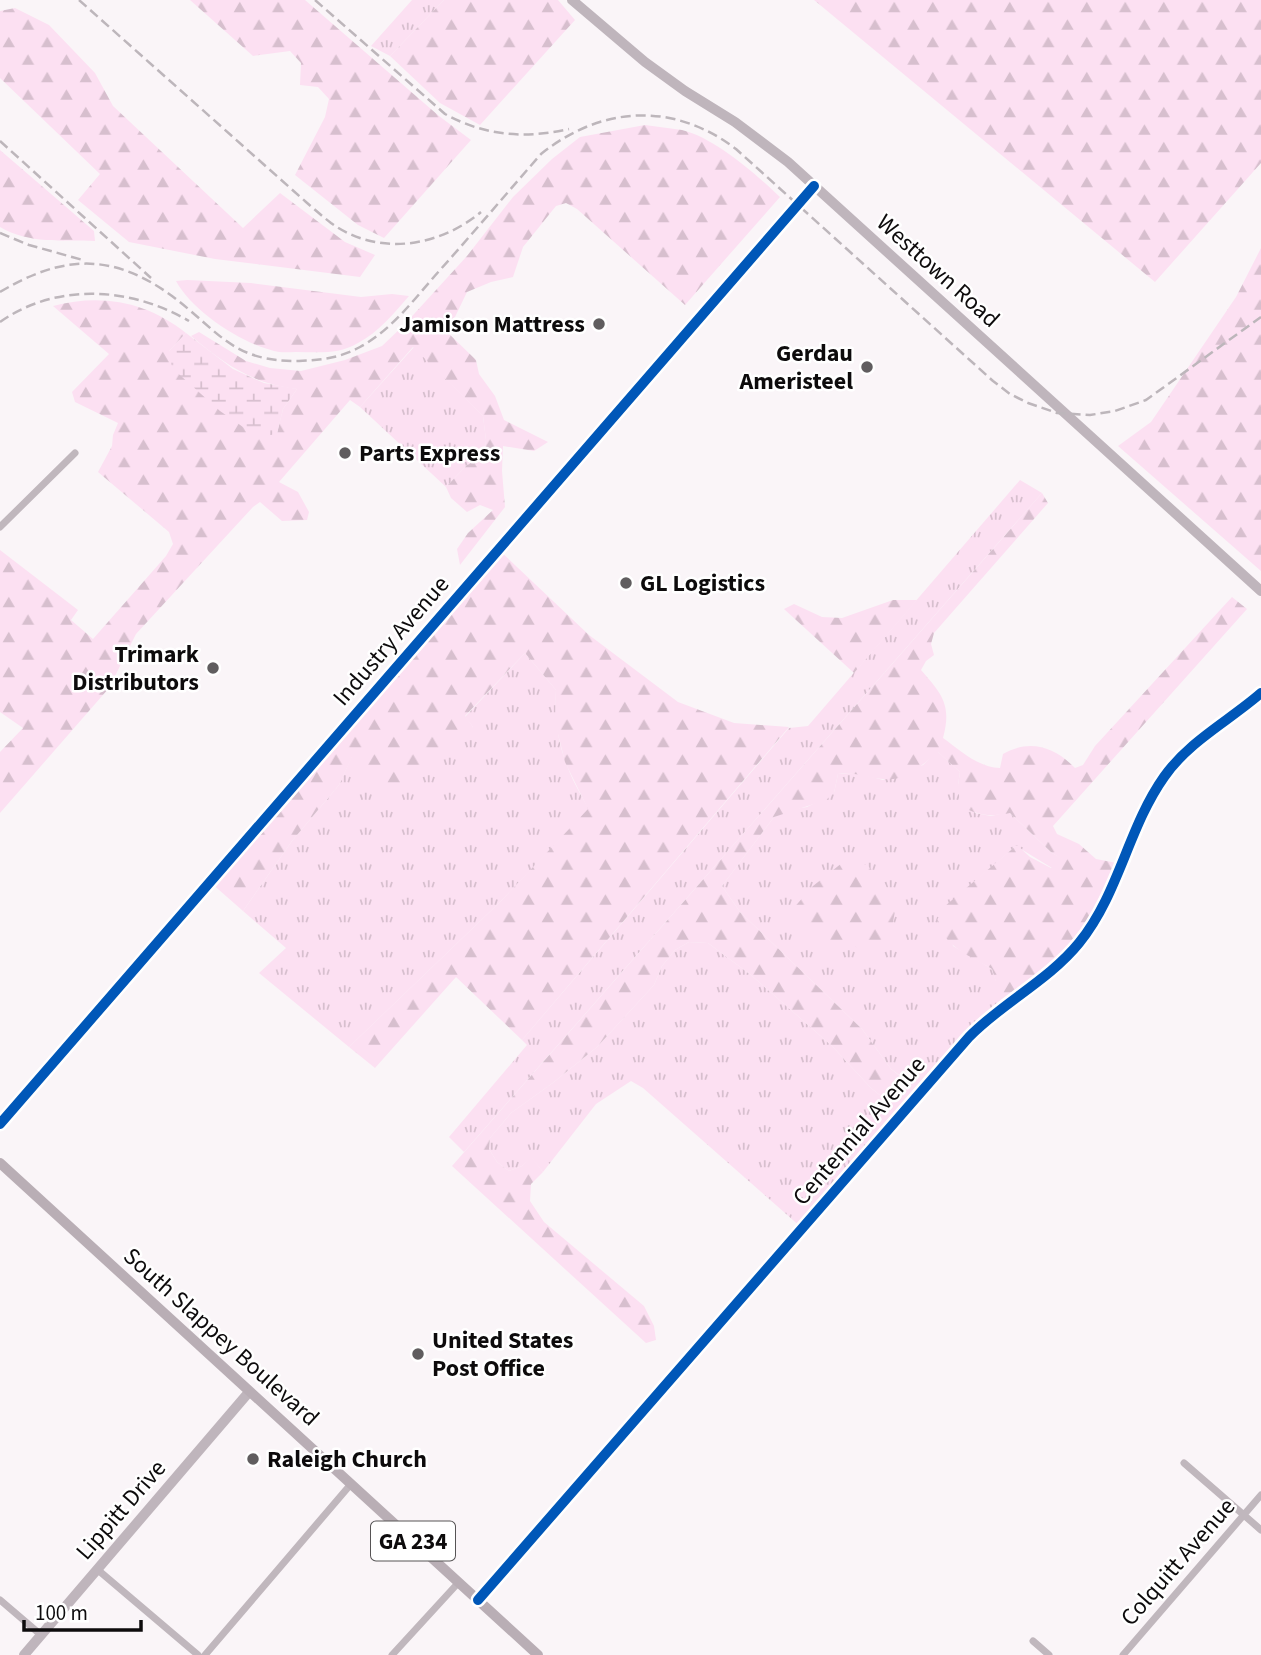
<svg xmlns="http://www.w3.org/2000/svg" width="1261" height="1655" font-family="'Source Sans 3',sans-serif">
	<style>
		.grass { fill: url(#grass-tufts) }
		.forest { fill: url(#forest-firs) }
		.wetland { fill: url(#wetland-marsh) }
		.lines { fill: none; stroke-linecap: round; stroke-linejoin: round }
		.street { stroke: #c0b7bd; stroke-width: 7 }
		.secondary { stroke: #bfb5bc; stroke-width: 10 }
		.primary { stroke: #b9aeb5; stroke-width: 10 }
		.rail { stroke: #bdb6bb; stroke-width: 2.5; stroke-dasharray: 10 5; stroke-linecap: butt }
		.cycleway-casing { stroke: #fff; stroke-width: 15 }
		.cycleway { stroke: #0057b8; stroke-width: 10 }
		.poi-dot { fill: #605d5f; stroke: #fff; stroke-width: 2.5 }
		.labels { text-anchor: middle; dominant-baseline: central; stroke-width: 5; stroke-linejoin: round; paint-order: stroke }
		.shield { fill: #fff; stroke: #565455; stroke-width: 2 }
		.shield-label { font-size: 23px; font-weight: bold; fill: #0d0b0c }
		.street-label { font-size: 24px; fill: #0d0b0c; stroke: #fff }
		.poi-label { font-size: 24px; font-weight: bold; fill: #0d0b0c; stroke: #fff; text-anchor: start }
	</style>
	<defs>
		<pattern id="grass-tufts" width="24" height="20" patternUnits="userSpaceOnUse" patternTransform="scale(1.75)"><rect width="24" height="20" fill="#fce0f2"/><path d="M3 7l-1-3M5 7V3M7 7l1-3M15 17l-1-3M17 17v-4M19 17l1-3" fill="none" stroke="#d7bfce"/></pattern>
		<pattern id="forest-firs" width="22" height="20" patternUnits="userSpaceOnUse" patternTransform="scale(1.75)"><rect width="22" height="20" fill="#fce0f2"/><path d="M5 1l3.5 6h-7zM16 11l3.5 6h-7z" fill="#d7bfce"/></pattern>
		<pattern id="wetland-marsh" width="20" height="14" patternUnits="userSpaceOnUse" patternTransform="scale(1.75)"><rect width="20" height="14" fill="#fce0f2"/><path d="M1 5h8M5 5V1M11 12h8M15 12V8" fill="none" stroke="#d7bfce"/></pattern>
	</defs>
	<rect width="100%" height="100%" fill="#faf5f8"/>
	<path class="grass" d="M 412,0 L 444,0 L 390,56 L 371,46 Z
		M 414,347 L 483,416 L 486,440 L 484,459 L 467,465 L 446,487 L 360,407 Z
		M 1020,480 L 1042,493 L 464,1152 L 449,1137 L 527,1045 L 522,1040 L 789,728 L 808,726 Z
		M 525,653 L 556,690 C 554,739 564,767 589,809 L 500,902 L 349,1047 L 259,973 L 286,948 L 243,911 L 292,841 L 339,785 L 352,756 L 473,727 L 465,717 Z
		M 937,751 L 960,772 L 958,785 L 975,813 L 991,816 L 1009,812 L 1052,853 L 1063,859 L 1052,868 L 1016,846 L 945,907 L 953,946 L 992,969 L 1004,1005 L 985,1021 L 802,1228 L 643,1088 L 631,1081 L 596,1104 L 543,1172 L 531,1157 L 522,1166 L 509,1171 L 497,1162 L 489,1149 L 490,1138 L 511,1113 L 554,1082 L 597,1047 L 654,985 L 662,966 L 675,950 L 689,942 L 708,943 L 751,975 L 832,1046 L 871,1088 L 891,1104 L 910,1083 L 891,1069 L 862,1029 L 740,912 L 722,886 L 774,817 L 789,810 L 807,807 L 834,793 L 838,774 L 857,773 L 883,780 L 923,765 Z"/>
	<path class="forest" d="M 190,0 L 305,0 L 439,116 L 471,140 L 384,238 L 358,225 L 295,175 L 325,117 L 329,99 L 318,87 L 300,85 L 301,63 L 290,51 L 253,56 Z
		M 444,0 L 558,0 L 575,20 L 480,125 L 440,103 L 390,56 Z
		M 814,0 L 1261,0 L 1261,163 L 1155,282 Z
		M 15,8 L 49,25 L 95,73 L 113,106 L 243,228 L 280,193 L 345,242 L 375,255 L 360,277 L 215,259 L 129,242 L 78,200 L 100,174 L 0,78 L 0,11 Z
		M 645,125 C 657,127 670,128 682,130 C 715,138 756,174 780,197 L 685,305 L 577,209 L 566,203 L 556,206 L 523,247 L 513,277 L 491,282 L 467,292 L 455,317 L 443,328 L 476,360 L 479,374 L 495,396 L 504,420 L 548,442 L 534,451 L 503,446 L 502,471 L 505,507 L 460,565 L 457,549 L 468,533 L 493,510 L 480,505 L 467,512 L 451,498 L 446,487 L 467,465 L 484,458 L 486,440 L 483,416 L 413,347 L 360,407 L 350,400 L 279,482 L 298,492 L 309,512 L 307,520 L 282,521 L 260,502 L 253,507 L 136,634 L 109,688 L 0,813 L 0,752 L 23,728 L 0,712 L 0,550 L 78,610 L 71,620 L 93,639 L 166,556 L 173,544 L 169,532 L 98,472 L 112,446 L 113,435 L 118,423 L 75,402 L 72,392 L 109,354 L 53,306 C 102,293 147,302 186,333 L 169,351 L 277,433 L 283,409 L 297,389 C 251,383 226,365 191,336 L 199,332 L 246,361 L 270,368 L 301,371 L 345,360 L 382,346 L 404,325 L 467,256 L 513,197 L 552,159 L 580,137 Z
		M 0,150 L 94,231 L 95,241 C 62,240 29,244 0,227 Z
		M 1261,248 L 1261,571 L 1118,446 L 1151,422 L 1236,297 Z
		M 187,280 L 251,283 L 361,297 L 392,294 L 409,296 C 394,313 379,332 358,343 C 338,355 318,352 296,352 C 289,352 281,353 274,351 C 241,343 192,311 176,281 Z
		M 1042,493 L 1048,503 L 934,633 L 931,644 L 934,655 L 926,661 L 921,670 C 942,694 952,705 943,738 C 960,750 977,767 1000,768 L 1003,754 C 1029,739 1054,746 1075,768 L 1083,765 L 1095,746 L 1232,597 L 1247,609 L 1053,826 L 1057,834 L 1079,844 L 1096,859 L 1122,864 L 1078,944 L 1004,1005 L 995,1000 L 992,995 L 996,982 L 992,969 C 970,956 943,946 937,920 L 945,906 L 1017,845 L 1030,857 L 1051,868 L 1062,859 L 1052,853 L 1010,813 C 989,817 978,816 960,805 L 958,785 L 960,772 L 938,752 C 922,765 905,782 883,779 C 865,778 860,772 838,774 L 834,793 L 826,800 L 774,817 L 722,886 L 740,912 L 862,1029 L 891,1069 L 910,1084 L 891,1104 L 871,1088 L 832,1046 L 751,975 L 708,943 L 689,942 L 675,950 L 662,966 L 654,985 L 597,1047 L 554,1082 L 511,1113 L 490,1138 L 489,1149 L 497,1162 L 509,1171 L 522,1166 L 531,1156 L 543,1172 L 531,1184 L 530,1201 L 544,1222 L 644,1306 L 654,1326 L 656,1340 L 646,1343 L 452,1166 Z
		M 498,549 L 589,635 L 678,702 L 734,723 L 789,727 L 522,1040 L 456,977 L 375,1068 L 349,1047 L 500,902 L 588,809 L 565,762 L 555,722 L 556,690 L 525,653 L 465,716 L 473,727 L 394,802 L 352,757 L 339,785 L 292,841 L 243,911 L 210,882 Z
		M 893,600 L 917,600 L 854,673 L 784,609 L 794,604 L 822,617 L 842,618 Z
		M 847,859 L 867,865 L 885,884 L 896,906 L 892,927 L 877,945 L 866,948 L 824,944 L 811,938 L 791,911 L 813,886 Z"/>
	<path class="wetland" d="M 186,333 L 233,369 L 264,383 L 297,389 L 283,409 L 277,434 L 264,436 L 243,427 L 220,411 L 172,368 L 169,351 Z"/>
	<g class="lines">
		<path class="street" d="M 0,527 L 75,453
			M 0,1124 L 814,186
			M 1184,1463 L 1261,1530
			M 98,1570 L 198,1655
			M 0,1600 L 41,1635
			M 478,1600 L 969,1037 C 1002,1003 1049,980 1079,943 C 1119,894 1128,828 1164,777 C 1189,741 1229,721 1261,693
			M 1033,1641 L 1049,1655
			M 205,1655 L 351,1484
			M 392,1655 L 459,1582
			M 1123,1655 L 1261,1495"/>
		<path class="secondary" d="M 572,0 L 645,62 L 685,91 L 735,122 L 788,162 L 1261,591
			M 24,1655 L 249,1392"/>
		<path class="primary" d="M 0,1163 L 538,1655"/>
		<path class="rail" d="M 79,0 L 306,202 C 314,209 322,216 331,223 C 378,257 439,247 481,212
			M 315,0 L 445,114 C 485,136 525,139 569,129
			M 0,141 L 151,278
			M 0,233 L 29,245 L 83,260
			M 0,292 C 62,255 112,252 172,296 C 220,332 232,362 299,361 C 322,360 340,358 360,347 C 393,329 415,298 440,270 C 474,232 507,193 541,154 C 601,106 673,101 736,149 L 993,381 L 1010,394 L 1028,403 L 1057,413 L 1090,415 L 1115,411 L 1146,400 L 1261,317
			M 0,322 C 57,282 131,287 189,321"/>
		<defs>
			<path id="cycleway" d="M 0,1124 L 814,186
				M 478,1600 L 969,1037 C 1002,1003 1049,980 1079,943 C 1119,894 1128,828 1164,777 C 1189,741 1229,721 1261,693"/>
		</defs>
		<use href="#cycleway" class="cycleway-casing"/>
		<use href="#cycleway" class="cycleway"/>
	</g>
	<g class="poi-dot">
		<circle cx="599" cy="324" r="7"/>
		<circle cx="867" cy="367" r="7"/>
		<circle cx="345" cy="453" r="7"/>
		<circle cx="626" cy="583" r="7"/>
		<circle cx="213" cy="668" r="7"/>
		<circle cx="418" cy="1354" r="7"/>
		<circle cx="253" cy="1459" r="7"/>
	</g>
	<g class="labels">
		<rect class="shield" x="371" y="1521.5" width="84" height="39" rx="5"/>
		<g class="shield-label">
			<text x="413" y="1541">GA 234</text>
		</g>
		<g class="street-label">
			<text transform="translate(938 271) rotate(42)">Westtown Road</text>
			<text transform="translate(391 641) rotate(-49)">Industry Avenue</text>
			<text transform="translate(859 1131) rotate(-49)">Centennial Avenue</text>
			<text transform="translate(221 1337) rotate(42)">South Slappey Boulevard</text>
			<text transform="translate(121 1510) rotate(-49)">Lippitt Drive</text>
			<text transform="translate(1178 1562) rotate(-49)">Colquitt Avenue</text>
		</g>
		<g class="poi-label">
			<text x="585" y="324" text-anchor="end">Jamison Mattress</text>
			<text x="853" y="353" text-anchor="end">Gerdau<tspan x="853" dy="28">Ameristeel</tspan></text>
			<text x="359" y="453">Parts Express</text>
			<text x="640" y="583">GL Logistics</text>
			<text x="199" y="654" text-anchor="end">Trimark<tspan x="199" dy="28">Distributors</tspan></text>
			<text x="432" y="1340">United States<tspan x="432" dy="28">Post Office</tspan></text>
			<text x="267" y="1459">Raleigh Church</text>
		</g>
	</g>
	<path d="M24 1620v10h117v-10" fill="none" stroke="#0d0b0c" stroke-width="3.5"/>
	<text x="35" y="1620" font-size="21" fill="#0d0b0c" stroke="#ffffff" stroke-width="5" paint-order="stroke">100 m</text>
</svg>
